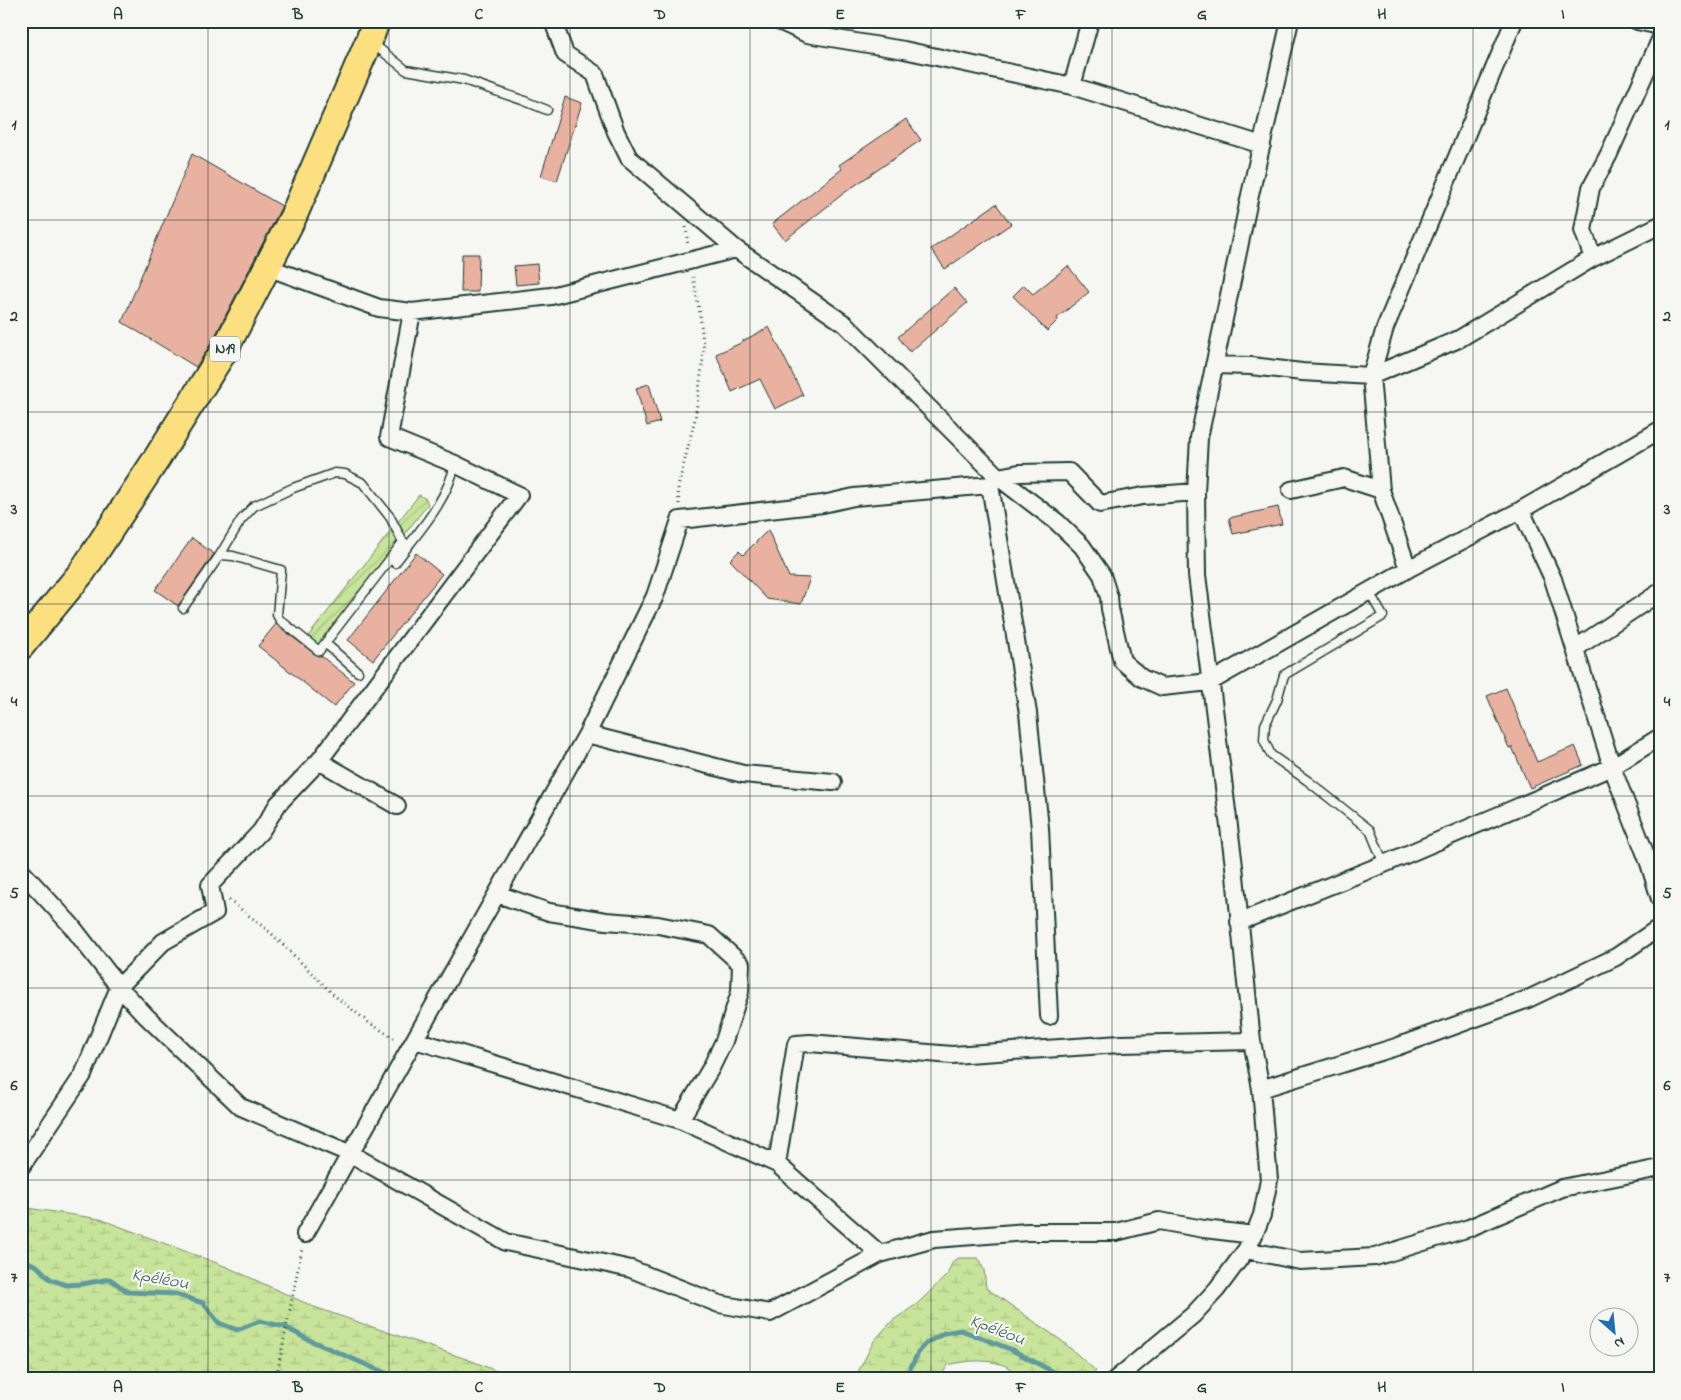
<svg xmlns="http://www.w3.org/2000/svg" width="1681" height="1400" font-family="'Indie Flower',sans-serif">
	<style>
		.wetland { fill: url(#wetland-marsh); stroke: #749067 }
		.garden { fill: url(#garden-furrows); stroke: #749067 }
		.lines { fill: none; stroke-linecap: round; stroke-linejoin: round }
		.stream { stroke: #5e9b9c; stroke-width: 5 }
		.building { fill: #e9b1a0; stroke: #1f3d34 }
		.service-casing { stroke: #1f3d34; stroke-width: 11 }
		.minor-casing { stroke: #1f3d34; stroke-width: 20 }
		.primary-casing { stroke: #1f3d34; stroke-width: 30 }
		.path { stroke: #1f3d34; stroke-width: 3; stroke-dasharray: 1 4; stroke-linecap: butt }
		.service { stroke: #f6f6f2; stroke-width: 8 }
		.minor { stroke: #f6f6f2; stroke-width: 16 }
		.primary { stroke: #fce080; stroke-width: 26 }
		.grid { fill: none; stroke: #1f3d34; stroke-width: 1; stroke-opacity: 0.55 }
		.labels { text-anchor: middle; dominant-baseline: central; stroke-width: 4.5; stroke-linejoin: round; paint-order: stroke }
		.shield { fill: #f6f6f2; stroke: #60746d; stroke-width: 1 }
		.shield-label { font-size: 15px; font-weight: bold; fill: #1f3d34 }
		.water-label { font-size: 18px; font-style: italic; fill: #345c57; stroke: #f6f6f2 }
		.neatline { fill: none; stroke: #1f3d34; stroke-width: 2 }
		.grid-label { font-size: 16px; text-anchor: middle; font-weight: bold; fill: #1f3d34 }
	</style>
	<defs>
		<pattern id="wetland-marsh" width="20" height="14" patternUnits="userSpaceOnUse" patternTransform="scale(1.25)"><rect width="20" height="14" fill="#c8e39a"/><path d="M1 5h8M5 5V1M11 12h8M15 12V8" fill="none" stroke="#abc485"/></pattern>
		<pattern id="garden-furrows" width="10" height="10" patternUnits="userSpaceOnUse" patternTransform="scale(1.25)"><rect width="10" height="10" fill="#c8e39a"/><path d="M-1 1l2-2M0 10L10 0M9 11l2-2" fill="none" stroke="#abc485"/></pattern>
	</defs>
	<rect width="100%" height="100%" fill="#f6f6f2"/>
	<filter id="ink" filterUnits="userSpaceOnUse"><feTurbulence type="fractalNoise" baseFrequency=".02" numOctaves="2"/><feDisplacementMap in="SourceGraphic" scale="10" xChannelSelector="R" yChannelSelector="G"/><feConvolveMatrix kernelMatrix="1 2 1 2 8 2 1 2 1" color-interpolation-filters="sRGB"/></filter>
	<g filter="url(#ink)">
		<path class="wetland" d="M 21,1207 L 100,1219 L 227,1267 L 314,1307 L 472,1361 L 516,1379 L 21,1379 Z
			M 959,1258 L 978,1258 L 984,1270 L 986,1288 L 1062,1341 L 1096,1371 L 1088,1379 L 1022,1379 C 1018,1375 1014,1371 1010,1368 C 991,1358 967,1360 948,1365 L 939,1379 L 856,1379 L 857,1374 L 874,1341 L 892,1321 L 917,1304 L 947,1275 L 953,1261 Z"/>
		<path class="garden" d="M 419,495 L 426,499 L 428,504 L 319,646 L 314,645 L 306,639 Z"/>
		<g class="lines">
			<path class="stream" d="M 21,1259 L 37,1266 L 50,1279 L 66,1285 L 82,1284 L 110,1279 L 128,1292 L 175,1294 L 203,1303 L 219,1323 L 237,1330 L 260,1321 L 285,1327 L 307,1339 L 399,1379
				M 905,1379 L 919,1351 L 927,1343 L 944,1333 L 961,1330 L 1010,1349 L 1067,1379"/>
		</g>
		<path class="building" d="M 565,97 L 582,103 L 557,181 L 541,176 Z
			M 906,119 L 921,140 L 844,193 L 785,240 L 772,224 L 842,169 L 839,165 Z
			M 192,154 L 282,206 L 212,342 L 196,367 L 122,322 Z
			M 996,204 L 1011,224 L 945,269 L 931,249 Z
			M 462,254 L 479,254 L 478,292 L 461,292 Z
			M 537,264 L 539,283 L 516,285 L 514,266 Z
			M 1068,266 L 1089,292 L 1057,318 L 1058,320 L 1047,331 L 1013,296 L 1024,285 L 1033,294 Z
			M 954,288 L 967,303 L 910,352 L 898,337 Z
			M 769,327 L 803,395 L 775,409 L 760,379 L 732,392 L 716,354 L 741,343 L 741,342 Z
			M 649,384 L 660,422 L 647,426 L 636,388 Z
			M 1278,507 L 1282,524 L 1233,534 L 1229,518 Z
			M 768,530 L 789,577 L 810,578 L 801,604 L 767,599 L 730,560 L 739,551 L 743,555 Z
			M 192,538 L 214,554 L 178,606 L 155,590 Z
			M 416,553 L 442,574 L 373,660 L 348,640 Z
			M 276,624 L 316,655 L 321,656 L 354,682 L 334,707 L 258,646 Z
			M 1506,688 L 1537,762 L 1575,746 L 1583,765 L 1530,788 L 1512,747 L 1509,748 L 1487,696 Z"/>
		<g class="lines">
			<defs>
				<path id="service" d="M 372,43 L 406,70 L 464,80 L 522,100 L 547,110
					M 220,555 L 233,556 L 281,570 L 277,615 L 280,620 L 319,651 L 403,542
					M 395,563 C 418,532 447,502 455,464
					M 1369,592 L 1383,616 L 1284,675 L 1277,700 L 1265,725 L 1264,740 L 1271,755 L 1308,781 L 1370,830 L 1384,864
					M 183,608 L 220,555 L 241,520 L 254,506 L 293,488 L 335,473 L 345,474 L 363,483 L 390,517 L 403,542 L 409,545
					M 325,643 L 358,672"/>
				<path id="minor" d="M 553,21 L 565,54 L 595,74 L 616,132 L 629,158 L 736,249 L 845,324 L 998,477 L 1057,522 L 1082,546 L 1102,575 L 1109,597 L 1110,609 L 1122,661 L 1142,678 L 1162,687 L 1210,682 L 1408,569 L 1521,510 L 1660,430
					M 779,21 L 807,34 L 904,50 L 1072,86 L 1262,145
					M 1637,21 L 1660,26
					M 1072,86 L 1090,21
					M 1593,258 L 1583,230 L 1591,188 L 1609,154 L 1660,40
					M 267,267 L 379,308 L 412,312 L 551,296 L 736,249
					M 1214,365 L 1251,366 L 1302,372 L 1371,376 L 1459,339 L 1593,258 L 1660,225
					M 990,485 L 1028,713 L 1040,828 L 1049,1016
					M 1291,490 L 1344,478 L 1381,490
					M 1521,510 L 1553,579 L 1612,767 L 1649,863 L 1660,899
					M 1408,569 L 1381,490 L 1371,376 L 1385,328 L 1514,21
					M 1576,648 L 1660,592
					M 587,734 L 743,774 L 833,782
					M 319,761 L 397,806
					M 21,871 L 70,924 L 119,987 L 146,1016 L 241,1107 L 351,1154 L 506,1242 L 631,1269 L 719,1304 L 770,1313 L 880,1254 L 934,1239 L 1028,1232 L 1116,1232 L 1159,1221 L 1204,1229 L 1254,1235
					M 497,894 L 549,912 L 606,921 L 658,925 L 709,935 L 741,964 L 740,992 L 724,1041 L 711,1068 L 680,1120
					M 1239,922 L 1384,864 L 1612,767 L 1660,737
					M 415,1040 L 680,1120 L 777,1164 L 880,1254
					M 1261,1089 L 1396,1047 L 1528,999 L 1616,957 L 1660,927
					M 777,1164 L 796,1044 L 810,1043 L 952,1055 L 1121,1044 L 1252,1041
					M 21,1167 L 83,1075 L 119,987 L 163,942 L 215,912 L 210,885 L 261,831 L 278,804 L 319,761 L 519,495 L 455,464 L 389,437 L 412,312
					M 305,1234 L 587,734 L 655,596 L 680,520 L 823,504 L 854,497 L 990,485 L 998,477 L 1019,473 L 1069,472 L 1100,504 L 1143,496 L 1196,492
					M 1246,1250 L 1300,1261 L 1375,1257 L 1469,1228 L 1562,1188 L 1660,1168
					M 1116,1379 L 1193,1315 L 1217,1289 L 1246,1250 L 1254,1235 L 1262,1215 L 1269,1180 L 1261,1089 L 1252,1041 L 1234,866 L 1197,575 L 1196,492 L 1199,438 L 1250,195 L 1290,21"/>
				<path id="primary" d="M 21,646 L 82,572 L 157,458 L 225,349 L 293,217 L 369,41 L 376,21"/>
			</defs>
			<use href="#service" class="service-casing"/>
			<use href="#minor" class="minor-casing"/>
			<use href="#primary" class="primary-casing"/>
			<path class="path" d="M 686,227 L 688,246
				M 679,504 L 678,487 L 695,419 L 704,352 L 700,314 L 693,277
				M 229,900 L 271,933 L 335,996 L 368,1022 L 397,1040
				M 276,1379 L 302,1249"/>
			<use href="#service" class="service"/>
			<use href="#minor" class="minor"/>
			<use href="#primary" class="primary"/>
		</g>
	</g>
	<path class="grid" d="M 208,21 L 208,1379M 389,21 L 389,1379M 570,21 L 570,1379M 750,21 L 750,1379M 931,21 L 931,1379M 1112,21 L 1112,1379M 1292,21 L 1292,1379M 1473,21 L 1473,1379M 21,220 L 1660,220M 21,412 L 1660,412M 21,604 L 1660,604M 21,796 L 1660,796M 21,988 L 1660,988M 21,1180 L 1660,1180"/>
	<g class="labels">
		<rect class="shield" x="210" y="336.5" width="30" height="25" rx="4"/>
		<g class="shield-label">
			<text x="225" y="349">N19</text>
		</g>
		<g class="water-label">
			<text transform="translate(160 1280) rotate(10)">Kpéléou</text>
			<text transform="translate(997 1331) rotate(21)">Kpéléou</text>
		</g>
	</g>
	<rect width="1681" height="1400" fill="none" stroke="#f6f6f2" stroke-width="55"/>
	<g transform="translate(1614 1332) rotate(153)"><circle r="24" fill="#f6f6f2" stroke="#a0aca6"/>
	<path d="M0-4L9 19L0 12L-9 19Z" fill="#1f6fb2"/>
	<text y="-8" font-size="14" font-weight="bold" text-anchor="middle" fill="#1f3d34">N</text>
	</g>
	<rect x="28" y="28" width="1626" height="1344" class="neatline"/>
	<g class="grid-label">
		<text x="118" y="19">A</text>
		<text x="298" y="19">B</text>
		<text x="479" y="19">C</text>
		<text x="660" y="19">D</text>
		<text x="840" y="19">E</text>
		<text x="1021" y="19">F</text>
		<text x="1202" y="19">G</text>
		<text x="1382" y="19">H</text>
		<text x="1563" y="19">I</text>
		<text x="14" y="129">1</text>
		<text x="1667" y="129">1</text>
		<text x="14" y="321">2</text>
		<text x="1667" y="321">2</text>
		<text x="14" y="514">3</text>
		<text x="1667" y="514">3</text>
		<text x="14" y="706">4</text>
		<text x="1667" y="706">4</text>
		<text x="14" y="898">5</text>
		<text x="1667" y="898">5</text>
		<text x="14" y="1090">6</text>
		<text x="1667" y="1090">6</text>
		<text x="14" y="1282">7</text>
		<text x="1667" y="1282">7</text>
		<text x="118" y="1392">A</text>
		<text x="298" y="1392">B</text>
		<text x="479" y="1392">C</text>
		<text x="660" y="1392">D</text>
		<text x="840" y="1392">E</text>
		<text x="1021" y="1392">F</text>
		<text x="1202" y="1392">G</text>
		<text x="1382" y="1392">H</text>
		<text x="1563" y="1392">I</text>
	</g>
</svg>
